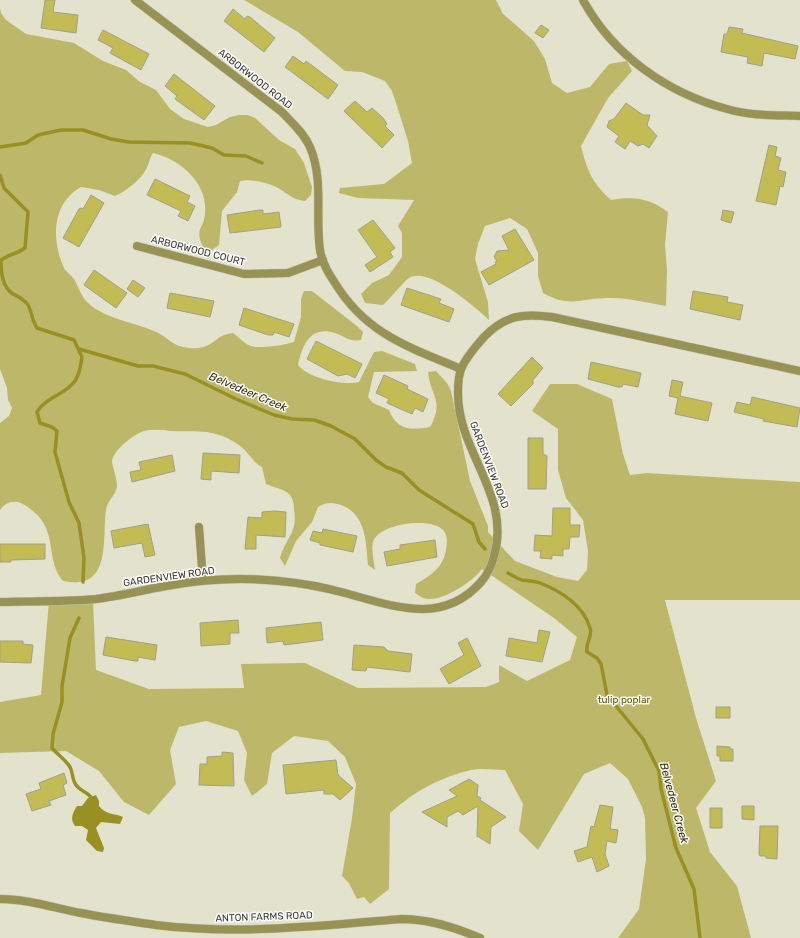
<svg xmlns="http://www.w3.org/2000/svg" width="800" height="938" font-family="Rubik,sans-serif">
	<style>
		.green { fill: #bdb769 }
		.water { fill: #999023 }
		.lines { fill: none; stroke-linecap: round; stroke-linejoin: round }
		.stream { stroke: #999023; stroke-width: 3.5 }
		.building { fill: #c3bc55; stroke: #a09f8b }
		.street-casing { stroke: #c1c1ae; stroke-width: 9 }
		.street { stroke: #989355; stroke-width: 8 }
		.labels { text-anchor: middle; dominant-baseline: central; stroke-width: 3; stroke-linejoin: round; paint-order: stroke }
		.street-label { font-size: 10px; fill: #3a3a32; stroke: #fff }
		.park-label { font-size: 10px; fill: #5d5705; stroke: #fff }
		.water-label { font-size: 11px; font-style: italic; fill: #312d00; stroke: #fff }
	</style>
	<rect width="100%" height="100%" fill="#e3e3cd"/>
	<path class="green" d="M 244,0 L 496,0 L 503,14 L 534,41 L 545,59 L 552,83 L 567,93 L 590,87 L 609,64 L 627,61 L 632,71 L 608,98 L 581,146 C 587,170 592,183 611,200 C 633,196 650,198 668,212 L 665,245 L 667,270 L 666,306 C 648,303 630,298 611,298 C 583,297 571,309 543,293 L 538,276 L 538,253 L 527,229 L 510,218 L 485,226 L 478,244 L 475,259 L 488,302 L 489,320 C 475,307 428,266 409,278 C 402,283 390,299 383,305 L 365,303 L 361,294 L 372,283 L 389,275 L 402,257 L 402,233 L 398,226 L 414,200 L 358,198 L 339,193 L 340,188 L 384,184 L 412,163 L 408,141 L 398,109 L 392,91 L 385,81 L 362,72 L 345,71 L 298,32 Z
		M 0,8 L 1,13 L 6,20 L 26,34 L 74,43 L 103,61 L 126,70 L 140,82 L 156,90 L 170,109 L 184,119 L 208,127 L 216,125 L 230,117 L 239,115 L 248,115 L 255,118 L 279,140 L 295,149 L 304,163 L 312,187 L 311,195 L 305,201 C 292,200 285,191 274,186 C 264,182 250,179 240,181 L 237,192 L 222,211 L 219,245 L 212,250 L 203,247 C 194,227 204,230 205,213 C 208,183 180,159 153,153 C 149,159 149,165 145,171 C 139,181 126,191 115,196 L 99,190 L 81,187 C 52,203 51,240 64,268 C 66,272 71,275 74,279 C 78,286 82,298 88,303 C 108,321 138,322 160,334 C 172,341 173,346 189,348 C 216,350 212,335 233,333 C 239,337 244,344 251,346 C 260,349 285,345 294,342 L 301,317 L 301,299 L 304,291 L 312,291 L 357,326 L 363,332 L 361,340 C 349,342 346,337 335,333 C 310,325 302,346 298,365 C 308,378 343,386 359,382 L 374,352 L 382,351 L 415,364 L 417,371 L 374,372 L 368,397 L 373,403 L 389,410 C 397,431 411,430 430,427 C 445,400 430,396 428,372 L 436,371 L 447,383 L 451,391 L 470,481 L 488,526 L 488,532 L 515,561 L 557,577 L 578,581 L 587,570 L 588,551 L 583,520 L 566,498 L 558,470 L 558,429 L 532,411 L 550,384 L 577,384 L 612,399 L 623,454 L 630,475 L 647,473 L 800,482 L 800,600 L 665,600 L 696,718 L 716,781 L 696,808 L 710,852 L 737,886 L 751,938 L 618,938 L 639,909 L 646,859 L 645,818 L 642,807 L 628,779 L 610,763 L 584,774 L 538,850 L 519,831 L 523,804 L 505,770 C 494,770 482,768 471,770 C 440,777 413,792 390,813 L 389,889 L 370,904 L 364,897 L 357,899 L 349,883 L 342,876 L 352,818 L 356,784 L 345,757 L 328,741 L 294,736 L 272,753 L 267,784 L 252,796 L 244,780 L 247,753 L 238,731 L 206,721 L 179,727 L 170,750 L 176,784 L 149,815 L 124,802 L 99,771 L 66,751 L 0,753 L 0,702 L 41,695 L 49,601 L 93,602 L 96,670 L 149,689 L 244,688 L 241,664 L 305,663 L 358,688 L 486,687 L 499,682 L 499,665 L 527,681 L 570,660 L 577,637 L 554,618 L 482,569 C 473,581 445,600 429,599 C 423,599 420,596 415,593 L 416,584 C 430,576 444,567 446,549 C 447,543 448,537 444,531 C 433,516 378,523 373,542 C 371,550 374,562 375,570 L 368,565 C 366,542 366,514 341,505 C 332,502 326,502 318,507 L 312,522 L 296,541 L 285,566 L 280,558 C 286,537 298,533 294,509 C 294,504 293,498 289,494 C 284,489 273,487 266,484 L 262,467 C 255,464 254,460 249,455 C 242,446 233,440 222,436 C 205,429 189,432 171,431 C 162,430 153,429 144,431 C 134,434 112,451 112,462 C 113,469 117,478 117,486 C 116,495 107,501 106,510 C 102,541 112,591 63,581 C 45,560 58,532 34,512 C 29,508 25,504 18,502 C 10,501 4,504 0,510 L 0,423 L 9,416 L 12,408 L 8,400 L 7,388 L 0,369 Z"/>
	<path class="water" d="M 96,795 L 99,801 L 99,806 C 106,815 114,813 123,817 L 120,824 L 101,822 L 96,828 L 104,848 L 103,852 L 97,851 L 86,840 L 88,830 L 82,826 L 75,826 C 70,819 72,814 77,806 L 82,806 L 88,798 Z"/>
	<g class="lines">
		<path class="stream" d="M 0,147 L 26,143 L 38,135 L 61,130 L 83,130 L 111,139 L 129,142 L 190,143 L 212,148 L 224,155 L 246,156 L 262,163
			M 0,175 L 4,188 L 28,212 L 25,248 C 17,254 9,254 1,260 C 1,272 2,287 13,294 C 19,297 24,299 28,305 C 32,312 32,321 37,328 L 74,340 L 82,357 C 81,364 80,374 75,381 C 65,395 46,397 37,412 L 40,423 L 52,427 L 57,431 L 55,452 L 69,502 L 79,523 L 84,558 L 83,582
			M 79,349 L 138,366 L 153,366 L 185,374 L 236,399 L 274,415 L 292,419 L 314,420 L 331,426 L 355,439 L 376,460 L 386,467 L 402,473 L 419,490 L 473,524 L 479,542 L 485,549
			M 508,573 C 512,575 517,579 522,580 C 528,581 535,581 540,583 C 561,591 584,606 590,628 C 593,636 585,643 587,652 L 597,658 L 601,664 L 607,695 L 643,739 L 659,771 L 661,789 L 676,848 L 694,889 L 700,938
			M 79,618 L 70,638 L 62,686 L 62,702 L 53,734 L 52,748 C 58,755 65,759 70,767 C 73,772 72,780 76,785 C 80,791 86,791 91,797"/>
	</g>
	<path class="building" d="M 45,0 L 55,0 L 53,12 L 78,15 L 76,33 L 41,28 Z
		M 233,9 L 245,19 L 247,16 L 250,17 L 275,38 L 264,52 L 224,21 Z
		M 541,25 L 549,30 L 543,38 L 535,33 Z
		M 729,27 L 743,29 L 742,33 L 798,46 L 795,59 L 764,53 L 762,66 L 747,63 L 748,57 L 721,52 L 724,34 L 727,34 Z
		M 103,30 L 149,54 L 141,70 L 110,53 L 113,48 L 98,40 Z
		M 293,56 L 304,64 L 306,61 L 338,85 L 328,99 L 285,67 Z
		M 174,74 L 215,106 L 204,120 L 175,99 L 177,96 L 165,86 Z
		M 355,101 L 367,112 L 372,108 L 383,118 L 387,124 L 385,126 L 394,135 L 382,148 L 344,111 Z
		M 626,103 L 643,115 L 650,115 L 647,125 L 657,136 L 649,148 L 643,144 L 638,146 L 630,141 L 625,149 L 615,142 L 619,136 L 607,127 L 609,121 L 614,119 Z
		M 769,145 L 777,147 L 775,156 L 781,158 L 778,170 L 786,172 L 783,187 L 780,186 L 776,205 L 756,201 Z
		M 155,179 L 190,196 L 187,202 L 195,206 L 188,221 L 178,216 L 181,211 L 147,195 Z
		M 91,195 L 104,203 L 79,247 L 63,238 L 79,209 L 81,208 L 83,209 Z
		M 260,210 L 263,210 L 263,214 L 279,212 L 281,227 L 230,233 L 227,215 Z
		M 723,210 L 734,212 L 731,223 L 721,220 Z
		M 373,220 L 395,248 L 390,252 L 393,257 L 370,272 L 365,265 L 377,257 L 358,230 Z
		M 515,229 L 534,260 L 489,285 L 481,272 L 496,264 L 495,262 L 497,261 L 494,257 L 497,251 L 509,250 L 502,236 Z
		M 94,270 L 127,293 L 116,308 L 84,285 Z
		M 133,280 L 145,288 L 138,297 L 127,289 Z
		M 407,288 L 441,299 L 439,303 L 454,309 L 449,322 L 401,305 Z
		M 693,291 L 728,297 L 727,302 L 743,305 L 740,320 L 690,309 Z
		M 170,293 L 214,301 L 210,317 L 167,308 Z
		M 244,308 L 294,324 L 289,337 L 274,332 L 273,335 L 268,335 L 239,325 Z
		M 316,341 L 362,364 L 355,378 L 347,374 L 338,376 L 307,359 Z
		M 532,357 L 543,368 L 533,380 L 533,384 L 511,406 L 498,394 Z
		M 591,362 L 641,373 L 638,387 L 623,384 L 622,387 L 618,387 L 588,379 Z
		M 384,375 L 408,386 L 407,389 L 428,399 L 423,412 L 415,408 L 412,414 L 387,403 L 389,399 L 376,393 Z
		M 672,380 L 683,382 L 680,396 L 712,403 L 708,421 L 675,414 L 678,398 L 669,396 Z
		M 752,397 L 800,408 L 797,427 L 763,421 L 764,419 L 734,412 L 737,402 L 750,405 Z
		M 528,438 L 543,438 L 543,454 L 547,456 L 546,489 L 528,489 Z
		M 203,453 L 240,455 L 239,473 L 211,471 L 211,480 L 201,479 Z
		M 172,455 L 175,471 L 132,482 L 130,472 L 141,470 L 139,462 Z
		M 553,508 L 570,508 L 570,525 L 580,525 L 579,537 L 570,537 L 569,549 L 563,549 L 563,556 L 552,555 L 552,559 L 540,558 L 541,551 L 534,551 L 535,535 L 552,536 Z
		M 275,511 L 286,512 L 285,537 L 256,535 L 256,549 L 245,549 L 248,517 L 262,518 L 262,512 Z
		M 148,524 L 155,555 L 145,557 L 142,543 L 114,548 L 111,531 Z
		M 323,529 L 357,536 L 353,552 L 320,545 L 320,543 L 310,540 L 313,531 L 322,533 Z
		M 435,540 L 437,557 L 387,566 L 384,552 L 400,549 L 400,545 Z
		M 0,544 L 45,544 L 45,559 L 11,560 L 11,562 L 0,562 Z
		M 238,620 L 239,633 L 230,633 L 230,644 L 201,646 L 200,623 Z
		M 321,622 L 323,640 L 284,645 L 283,641 L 267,643 L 266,628 Z
		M 539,630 L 550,632 L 542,662 L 506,656 L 509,638 L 537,643 Z
		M 106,637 L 157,645 L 155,660 L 138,657 L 138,661 L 135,661 L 103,655 Z
		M 467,638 L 481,666 L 449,684 L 440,669 L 464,655 L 458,643 Z
		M 0,641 L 23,641 L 23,644 L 33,645 L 31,663 L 0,662 Z
		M 354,645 L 384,647 L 388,651 L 412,654 L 410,672 L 367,667 L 366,671 L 352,670 Z
		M 716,707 L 730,707 L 730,718 L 716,718 Z
		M 717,746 L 730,747 L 730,749 L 733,749 L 733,761 L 720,761 L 720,756 L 717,756 Z
		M 222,752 L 233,753 L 234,786 L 199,785 L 200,764 L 207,764 L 207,757 L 222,756 Z
		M 336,760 L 338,775 L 353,788 L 340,800 L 333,794 L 324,794 L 324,790 L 286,794 L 283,765 Z
		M 64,773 L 67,783 L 63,785 L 66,795 L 49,801 L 51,805 L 32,811 L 26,794 L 41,789 L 39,783 Z
		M 469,779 L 478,785 L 477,796 L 481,798 L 480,800 L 506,817 L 491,827 L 490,844 L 477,836 L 478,806 L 463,815 L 458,811 L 447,817 L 447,827 L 422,812 L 457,796 L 449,790 Z
		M 600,805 L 613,807 L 610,829 L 618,830 L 616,843 L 607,841 L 605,854 L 609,866 L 597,872 L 592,857 L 578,862 L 574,851 L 587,847 L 591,826 L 594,827 Z
		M 742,806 L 754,806 L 754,820 L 742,819 Z
		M 710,808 L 722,808 L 722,828 L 710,828 Z
		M 760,826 L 778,826 L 777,859 L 766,858 L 766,856 L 760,856 L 759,854 Z"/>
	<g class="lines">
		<defs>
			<path id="street" d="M 135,0 L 282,112 C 292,123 304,133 310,147 C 324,180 315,216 320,250 C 322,263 328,273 335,283 C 366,334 409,347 461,369
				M 583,0 C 613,55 667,93 727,109 C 751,116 776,115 800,116
				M 137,246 L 244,274 L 288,273 L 323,260
				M 199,527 L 203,581
				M 0,602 C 32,601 64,602 96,599 C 120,596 143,590 166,586 C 203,579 242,577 279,581 C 301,583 323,587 345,593 C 393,606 442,626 481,582 C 487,575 492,565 494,556 C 512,495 457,452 458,392 C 458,384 458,375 462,367 C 467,356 476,346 484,337 C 505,315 524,313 552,317 L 800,371
				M 0,899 C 28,899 54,908 81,913 C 105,918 131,921 156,925 C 237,935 319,926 401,919 C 429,919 454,927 480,938"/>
		</defs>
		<use href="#street" class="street-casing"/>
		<use href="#street" class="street"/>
	</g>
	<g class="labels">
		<g class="street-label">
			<text transform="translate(255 79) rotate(38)">ARBORWOOD ROAD</text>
			<text transform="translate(198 251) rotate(14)">ARBORWOOD COURT</text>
			<text transform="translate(489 465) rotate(69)">GARDENVIEW ROAD</text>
			<text transform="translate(169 577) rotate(-8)">GARDENVIEW ROAD</text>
			<text transform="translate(264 917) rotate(-2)">ANTON FARMS ROAD</text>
		</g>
		<g class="park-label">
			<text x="624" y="700">tulip poplar</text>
		</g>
		<g class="water-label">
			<text transform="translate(248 392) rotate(23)">Belvedeer Creek</text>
			<text transform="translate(674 803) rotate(75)">Belvedeer Creek</text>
		</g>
	</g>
</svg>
